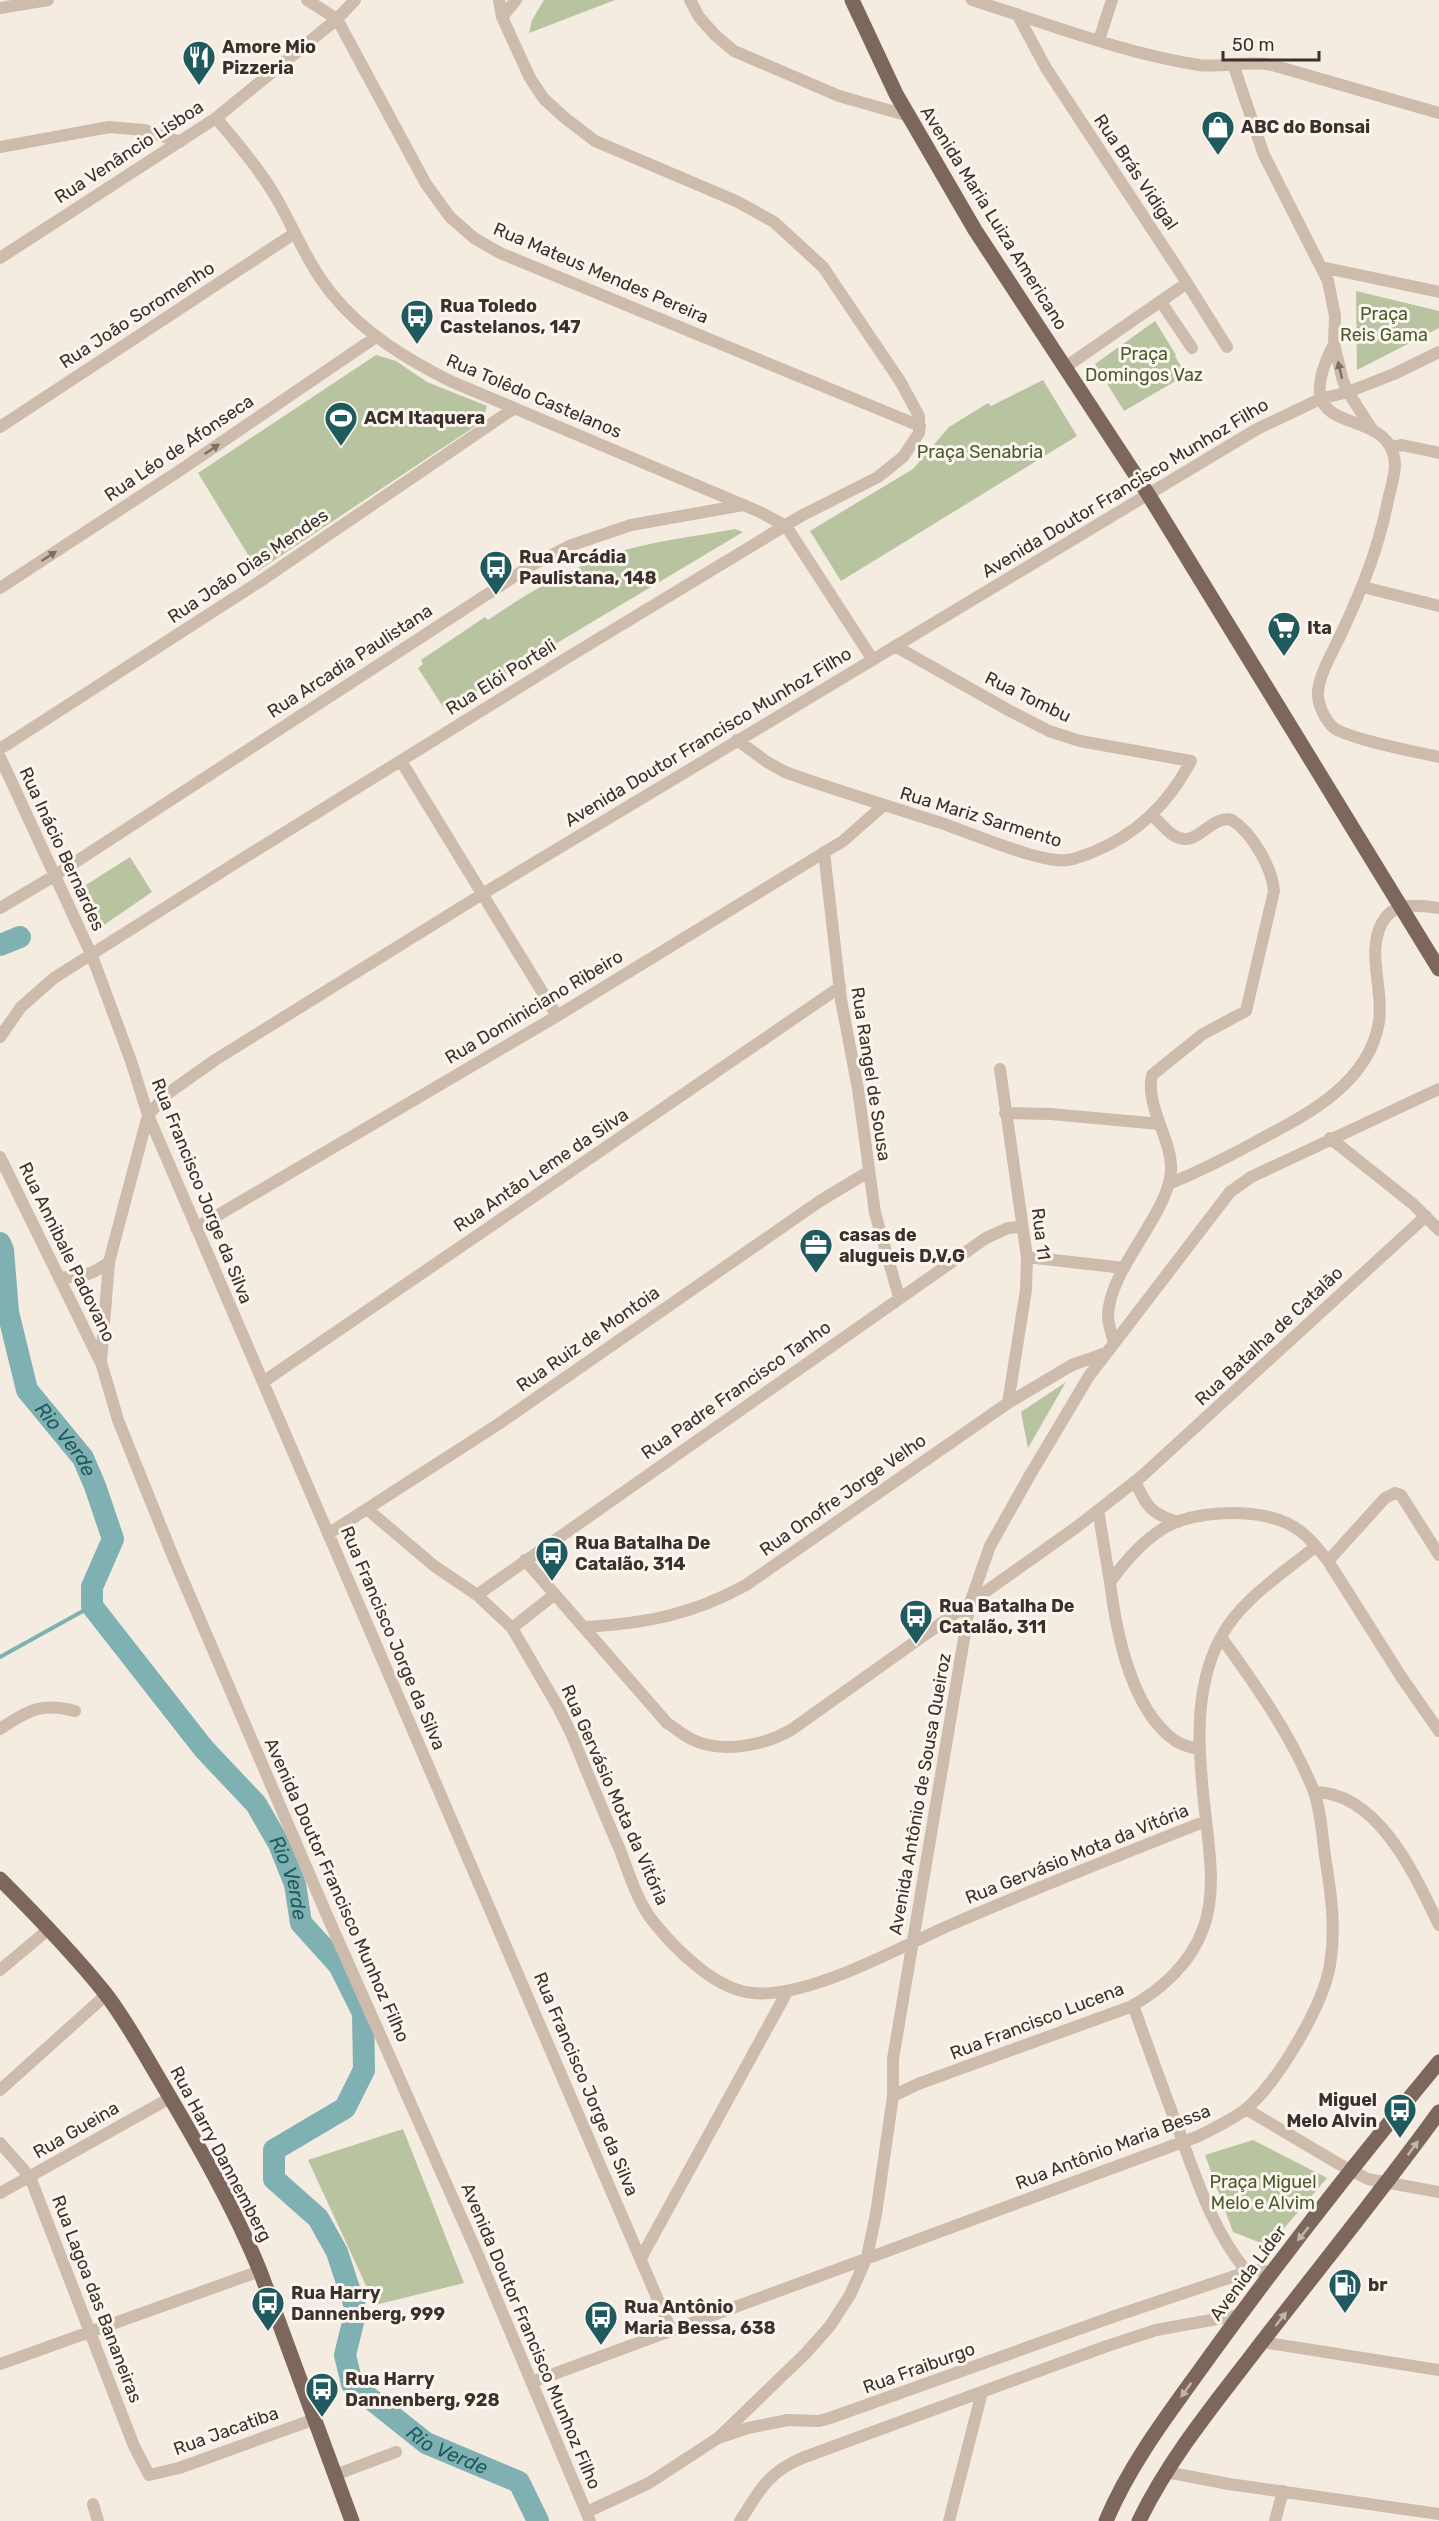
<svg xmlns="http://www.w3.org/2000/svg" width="1439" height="2521" font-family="Rubik,sans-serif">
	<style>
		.green { fill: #b8c4a0 }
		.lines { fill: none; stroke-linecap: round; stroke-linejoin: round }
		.stream { stroke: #7fb0b2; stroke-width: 4 }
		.river { stroke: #7fb0b2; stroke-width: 22 }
		.minor { stroke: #cdbbac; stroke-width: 12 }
		.major { stroke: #7d675c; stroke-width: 15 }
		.oneway { fill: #7d6f65 }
		.oneway2 { fill: #c2b5ac }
		.labels { text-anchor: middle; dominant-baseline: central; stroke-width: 6; stroke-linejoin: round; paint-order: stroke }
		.poi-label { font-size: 18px; font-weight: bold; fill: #3b302b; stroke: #fbf5ee; text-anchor: start }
		.street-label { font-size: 18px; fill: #3b302b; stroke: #fbf5ee }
		.park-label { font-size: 18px; fill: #4a5a2e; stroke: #fbf5ee }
		.water-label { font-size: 20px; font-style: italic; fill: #1f5a5e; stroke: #fbf5ee }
	</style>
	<rect width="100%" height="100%" fill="#f4ebe1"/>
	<path class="green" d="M 544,0 L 615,0 L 529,33 L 532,20 Z
		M 1356,291 L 1439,311 L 1439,328 L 1357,370 Z
		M 1155,321 L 1176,355 L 1175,356 L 1186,375 L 1124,411 L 1095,364 Z
		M 376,355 L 396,361 L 427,382 L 487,406 L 483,421 L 258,571 L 198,473 Z
		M 1043,380 L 1077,436 L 841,581 L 810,531 L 913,469 L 949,427 L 988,403 L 991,406 Z
		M 735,529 L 743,532 L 445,710 L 418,668 L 423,664 L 421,660 L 485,617 L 488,620 C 526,594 565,571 609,555 C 649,541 694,537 735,529 Z
		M 130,857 L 152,892 L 101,927 L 88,897 L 86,885 Z
		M 95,1288 L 92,1316 L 78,1291 Z
		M 1066,1382 L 1028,1448 L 1021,1412 Z
		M 403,2129 L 464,2283 L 375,2305 L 308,2160 Z
		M 1253,2140 L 1327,2178 L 1269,2246 L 1233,2232 L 1205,2155 Z"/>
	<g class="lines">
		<path class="stream" d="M 0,1657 L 92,1606"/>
		<g class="river">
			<path d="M 0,945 L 20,937"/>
			<path id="s1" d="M 0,1243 L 3,1250 L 8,1312 L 27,1390 L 83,1458 L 95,1486 L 113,1539 L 92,1587 L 92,1606 L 204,1749 L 256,1804 L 279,1844 L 295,1884 L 301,1923 L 339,1965 L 363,2013 L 364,2070 L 345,2108 L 274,2150 L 274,2179 L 318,2218 L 337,2252 L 356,2310 L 345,2355 L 352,2384 L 426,2443 L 519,2482 L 538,2521"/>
		</g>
		<path class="minor" d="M 307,0 L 337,19 L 426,184 L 450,217 L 474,238 L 500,253 L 920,426
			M 690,0 L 699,17 L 715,35 L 734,51 L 839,96 L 909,116
			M 972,0 C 1046,23 1122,53 1199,65 C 1223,68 1248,60 1272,65 L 1439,113
			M 0,8 L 48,0
			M 1017,14 L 1046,68 L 1180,272 L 1227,347
			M 502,17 L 516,0
			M 1099,40 L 1112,0
			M 1233,64 L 1264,155 L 1328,281 L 1335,316 L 1334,344 L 1343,381 L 1348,392 L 1373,431
			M 216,118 C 238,144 260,170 277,199 C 295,231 309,266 332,294 C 363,333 407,359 450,381 L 760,512 L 786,526 L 873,660
			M 0,147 L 109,127 L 144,130 L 180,142
			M 0,258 L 216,118 L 337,19 L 355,0
			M 1321,267 L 1439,292
			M 1161,302 L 1192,348
			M 1334,344 C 1281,447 1391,399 1395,464 C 1395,475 1391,488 1388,500 C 1379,547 1362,589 1342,632 C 1334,650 1320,672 1318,691 C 1317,704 1325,720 1334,728 C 1349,739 1417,752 1439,757
			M 1064,368 L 1187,283
			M 0,427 L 295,233
			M 1391,447 L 1402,445 L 1439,453
			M 1363,587 L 1439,606
			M 0,588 L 182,469 L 376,337
			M 737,740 L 767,762 L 785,772 C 837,791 889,806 941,823 C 968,832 1042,864 1067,860 C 1076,859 1085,855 1093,852 C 1138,834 1169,803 1191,761 L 1080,741 L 1049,731 L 1010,711 L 895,646
			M 0,749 L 259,582 L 513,409
			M 0,757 L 92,956 L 131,1061 L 148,1115 L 671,2330
			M 401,761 L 557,1016
			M 824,852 L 841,1000 L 858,1089 L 875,1213 L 899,1297
			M 0,908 L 54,876 L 532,565 L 569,546 L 631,525 L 743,505
			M 0,1037 L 21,1007 L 54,978 L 234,864 L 565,659 L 801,516 L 878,477 L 903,457 L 919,433 L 919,416 L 900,381 L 823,267 L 774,222 L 736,201 L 595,141 L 565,118 L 544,99 L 530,78 L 502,17 L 499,0
			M 1000,1069 L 1027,1257 L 1026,1290 L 1008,1403
			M 1005,1113 L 1051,1114 L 1160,1124
			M 1330,1138 L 1413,1204 L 1439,1230
			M 0,1157 L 100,1361
			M 1169,1184 C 1200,1171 1230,1156 1259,1140 C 1308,1114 1369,1083 1379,1022 C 1384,990 1366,952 1382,923 C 1393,901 1419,905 1439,908
			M 196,1228 L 557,1016 L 843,841 L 883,806
			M 1027,1257 L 1124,1268
			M 59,1277 C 79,1278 93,1275 109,1262
			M 1114,1343 C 1112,1334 1108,1325 1108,1316 C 1109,1273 1157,1226 1169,1183 C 1180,1146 1144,1112 1152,1075 L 1203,1034 L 1246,1011 L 1274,891 C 1272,867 1252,833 1232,820 C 1209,814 1197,851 1173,835 C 1166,830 1159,822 1153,816
			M 263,1382 L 840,987
			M 1135,1481 C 1146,1506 1151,1514 1178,1522
			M 367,1509 L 433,1565 L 477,1595 L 512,1628 L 558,1707 L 571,1733 C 587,1772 603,1811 620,1850 C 629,1873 637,1901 652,1920 C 674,1948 715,1990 753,1993 C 810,1999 903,1945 957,1922 C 1039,1887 1122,1854 1206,1821
			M 1098,1510 L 1110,1582
			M 328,1534 L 497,1425 L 820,1201 L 868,1172
			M 525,1560 L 667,1723 C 675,1728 682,1734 691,1739 C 721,1754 763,1746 791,1730 L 1078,1526 L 1142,1476 L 1426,1216
			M 1328,1561 L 1385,1498 L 1395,1493 L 1401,1495 L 1439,1555
			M 477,1595 L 986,1238 L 1008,1228 L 1022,1227
			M 585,1627 C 646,1623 692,1615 746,1585 L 1008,1403 L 1072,1365 L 1106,1353
			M 512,1628 L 555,1594
			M 0,1729 C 28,1710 42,1702 75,1711
			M 1199,1749 C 1190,1747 1180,1745 1173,1739 C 1131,1708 1116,1631 1110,1582 C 1126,1560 1152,1530 1179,1521 C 1214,1510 1270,1508 1300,1531 C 1311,1539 1320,1551 1328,1561 L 1402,1678 L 1439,1731
			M 1314,1792 C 1378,1792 1415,1875 1439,1925
			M 0,1970 L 49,1929
			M 1133,2005 C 1148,2047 1163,2089 1179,2131 C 1197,2181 1213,2231 1247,2272
			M 0,2090 L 106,1995
			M 893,2096 L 918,2084 L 1130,2007 C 1161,1990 1191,1963 1203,1929 C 1216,1895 1210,1856 1206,1820 C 1199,1761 1191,1692 1221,1637 C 1241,1599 1284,1573 1316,1546
			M 1246,2109 L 1339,2164 L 1368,2179 L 1439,2192
			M 0,2143 L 30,2177 L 134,2446 L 149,2475 L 179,2468 L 315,2419
			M 0,2193 L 170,2098
			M 641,2258 L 787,1992
			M 1262,2342 L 1439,2370
			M 0,2364 L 260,2271
			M 532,2382 L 1199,2136 C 1214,2128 1232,2120 1246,2109 C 1278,2082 1323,2006 1330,1965 C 1336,1928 1331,1892 1325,1856 C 1322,1834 1321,1810 1313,1789 C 1291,1735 1255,1684 1221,1637
			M 718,2438 L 805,2354 L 830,2326 L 850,2295 L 867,2257 L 876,2214 L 893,2096 L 893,2059 L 970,1603 L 990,1546 L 1030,1475 L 1089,1376 L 1230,1192 L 1251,1177 L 1439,1089
			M 1166,2472 L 1229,2484 L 1439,2514
			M 335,2475 L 396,2452
			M 93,2504 L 98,2521
			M 587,2512 L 649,2483 L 718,2438 L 748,2428 L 788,2420 L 819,2421 L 830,2418 L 1118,2315 L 1247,2272 L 1258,2270 L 1272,2272
			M 590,2521 L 478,2255 L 329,1920 L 174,1559 L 118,1420 L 101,1362 L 109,1262 L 148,1115 L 167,1094 L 215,1060 L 484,893 L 1257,429 L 1320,399 L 1348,392 L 1394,374 L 1439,352
			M 740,2521 C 760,2490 767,2473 802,2458 L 1107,2346 L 1156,2330 L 1239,2315
			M 949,2521 L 982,2392
			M 1275,2521 L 1283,2491"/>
		<path class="major" d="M 852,0 L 896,94 L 975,230 L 1148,494 L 1439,969
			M 0,1879 C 36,1915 73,1953 105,1993 C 126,2020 143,2052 161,2082 C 197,2143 233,2205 260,2271 L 352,2521
			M 1106,2521 C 1131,2461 1173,2408 1210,2356 C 1283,2255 1360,2157 1439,2062
			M 1139,2521 C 1168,2461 1211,2408 1252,2355 C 1314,2274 1379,2195 1439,2112"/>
	</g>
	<defs><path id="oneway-solid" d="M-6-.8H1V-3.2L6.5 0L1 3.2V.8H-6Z" transform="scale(1.5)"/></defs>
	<g class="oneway">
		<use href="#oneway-solid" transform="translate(1340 370) rotate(-103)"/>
		<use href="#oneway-solid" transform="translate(212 449) rotate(-34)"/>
		<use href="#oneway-solid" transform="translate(49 556) rotate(-33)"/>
	</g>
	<g class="oneway2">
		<use href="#oneway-solid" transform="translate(1413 2148) rotate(-54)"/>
		<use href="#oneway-solid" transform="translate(1303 2234) rotate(129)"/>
		<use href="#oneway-solid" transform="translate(1281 2319) rotate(-52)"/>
		<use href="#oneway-solid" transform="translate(1186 2390) rotate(126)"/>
	</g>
	<defs>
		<symbol id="restaurant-pin" viewBox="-11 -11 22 30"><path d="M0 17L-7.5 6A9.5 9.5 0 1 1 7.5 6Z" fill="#1f5a5e" stroke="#fbf5ee"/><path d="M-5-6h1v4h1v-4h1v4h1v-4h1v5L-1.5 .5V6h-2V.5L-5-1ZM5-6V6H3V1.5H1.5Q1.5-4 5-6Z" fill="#fff"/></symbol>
		<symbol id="shop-pin" viewBox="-11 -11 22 30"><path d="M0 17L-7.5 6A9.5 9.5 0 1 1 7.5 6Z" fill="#1f5a5e" stroke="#fbf5ee"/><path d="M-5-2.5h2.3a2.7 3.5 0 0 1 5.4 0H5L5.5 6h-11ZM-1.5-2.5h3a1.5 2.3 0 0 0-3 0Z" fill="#fff"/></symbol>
		<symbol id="bus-pin" viewBox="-11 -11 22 30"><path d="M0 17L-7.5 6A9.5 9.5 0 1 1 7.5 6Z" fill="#1f5a5e" stroke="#fbf5ee"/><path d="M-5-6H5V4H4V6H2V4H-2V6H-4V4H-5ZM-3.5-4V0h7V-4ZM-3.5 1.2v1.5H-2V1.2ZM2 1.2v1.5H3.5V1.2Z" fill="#fff"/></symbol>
		<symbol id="stadium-pin" viewBox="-11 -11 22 30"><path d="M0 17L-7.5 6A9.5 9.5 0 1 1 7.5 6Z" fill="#1f5a5e" stroke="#fbf5ee"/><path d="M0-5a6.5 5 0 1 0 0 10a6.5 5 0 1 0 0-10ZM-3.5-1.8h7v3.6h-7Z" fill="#fff"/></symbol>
		<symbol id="supermarket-pin" viewBox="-11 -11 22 30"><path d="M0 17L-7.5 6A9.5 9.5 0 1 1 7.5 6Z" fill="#1f5a5e" stroke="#fbf5ee"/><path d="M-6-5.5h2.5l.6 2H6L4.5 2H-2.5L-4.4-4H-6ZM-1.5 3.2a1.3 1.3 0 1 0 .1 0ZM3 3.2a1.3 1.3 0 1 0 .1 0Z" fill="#fff"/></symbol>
		<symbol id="office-pin" viewBox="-11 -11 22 30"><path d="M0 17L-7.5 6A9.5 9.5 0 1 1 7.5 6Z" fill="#1f5a5e" stroke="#fbf5ee"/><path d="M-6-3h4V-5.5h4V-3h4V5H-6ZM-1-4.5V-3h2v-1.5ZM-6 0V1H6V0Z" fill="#fff"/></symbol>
		<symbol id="fuel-pin" viewBox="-11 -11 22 30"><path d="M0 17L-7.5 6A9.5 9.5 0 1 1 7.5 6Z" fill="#1f5a5e" stroke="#fbf5ee"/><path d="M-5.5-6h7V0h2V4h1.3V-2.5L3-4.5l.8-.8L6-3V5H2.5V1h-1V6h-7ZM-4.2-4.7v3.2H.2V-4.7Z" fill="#fff"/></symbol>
	</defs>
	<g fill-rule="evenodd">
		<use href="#restaurant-pin" x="180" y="38" width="38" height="52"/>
		<use href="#shop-pin" x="1199" y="108" width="38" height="52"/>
		<use href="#bus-pin" x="398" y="297" width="38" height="52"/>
		<use href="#stadium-pin" x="322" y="399" width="38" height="52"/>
		<use href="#bus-pin" x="477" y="548" width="38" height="52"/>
		<use href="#supermarket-pin" x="1265" y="609" width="38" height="52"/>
		<use href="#office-pin" x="797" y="1226" width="38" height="52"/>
		<use href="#bus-pin" x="533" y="1534" width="38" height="52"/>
		<use href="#bus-pin" x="897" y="1597" width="38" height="52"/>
		<use href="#bus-pin" x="1381" y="2091" width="38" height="52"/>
		<use href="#fuel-pin" x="1326" y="2266" width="38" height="52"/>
		<use href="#bus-pin" x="249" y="2284" width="38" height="52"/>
		<use href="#bus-pin" x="582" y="2298" width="38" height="52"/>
		<use href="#bus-pin" x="303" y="2370" width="38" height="52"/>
	</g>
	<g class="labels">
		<g class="poi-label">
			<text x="222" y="47">Amore Mio<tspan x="222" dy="21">Pizzeria</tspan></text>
			<text x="1241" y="127">ABC do Bonsai</text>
			<text x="440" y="306">Rua Toledo<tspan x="440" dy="21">Castelanos, 147</tspan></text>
			<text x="364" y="418">ACM Itaquera</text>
			<text x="519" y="557">Rua Arcádia<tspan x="519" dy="21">Paulistana, 148</tspan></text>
			<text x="1307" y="628">Ita</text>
			<text x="839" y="1235">casas de<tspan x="839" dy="21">alugueis D,V,G</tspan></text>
			<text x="575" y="1543">Rua Batalha De<tspan x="575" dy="21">Catalão, 314</tspan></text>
			<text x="939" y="1606">Rua Batalha De<tspan x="939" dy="21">Catalão, 311</tspan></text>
			<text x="1377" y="2100" text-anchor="end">Miguel<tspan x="1377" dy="21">Melo Alvin</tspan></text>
			<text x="1368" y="2285">br</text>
			<text x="291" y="2293">Rua Harry<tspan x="291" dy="21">Dannenberg, 999</tspan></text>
			<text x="624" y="2307">Rua Antônio<tspan x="624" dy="21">Maria Bessa, 638</tspan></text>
			<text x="345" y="2379">Rua Harry<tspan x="345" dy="21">Dannenberg, 928</tspan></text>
		</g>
		<g class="street-label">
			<text transform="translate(129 152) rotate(-33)">Rua Venâncio Lisboa</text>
			<text transform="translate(1136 172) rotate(56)">Rua Brás Vidigal</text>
			<text transform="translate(994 218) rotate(58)">Avenida Maria Luiza Americano</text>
			<text transform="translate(601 273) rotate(23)">Rua Mateus Mendes Pereira</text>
			<text transform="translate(137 315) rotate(-33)">Rua João Soromenho</text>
			<text transform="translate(534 396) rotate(23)">Rua Tolêdo Castelanos</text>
			<text transform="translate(179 448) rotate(-34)">Rua Léo de Afonseca</text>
			<text transform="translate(1125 488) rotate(-31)">Avenida Doutor Francisco Munhoz Filho</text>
			<text transform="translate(248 566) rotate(-34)">Rua João Dias Mendes</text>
			<text transform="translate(350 661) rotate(-33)">Rua Arcadia Paulistana</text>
			<text transform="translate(501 677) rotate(-32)">Rua Elói Porteli</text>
			<text transform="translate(1028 697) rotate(26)">Rua Tombu</text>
			<text transform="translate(708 737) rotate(-31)">Avenida Doutor Francisco Munhoz Filho</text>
			<text transform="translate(981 817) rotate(17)">Rua Mariz Sarmento</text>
			<text transform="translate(62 849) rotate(65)">Rua Inácio Bernardes</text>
			<text transform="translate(534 1007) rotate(-31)">Rua Dominiciano Ribeiro</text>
			<text transform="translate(871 1074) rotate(81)">Rua Rangel de Sousa</text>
			<text transform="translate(541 1170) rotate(-34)">Rua Antão Leme da Silva</text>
			<text transform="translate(202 1191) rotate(68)">Rua Francisco Jorge da Silva</text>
			<text transform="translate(1041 1234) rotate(83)">Rua 11</text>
			<text transform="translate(67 1252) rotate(64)">Rua Annibale Padovano</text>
			<text transform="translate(1269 1336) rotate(-43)">Rua Batalha de Catalão</text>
			<text transform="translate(588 1339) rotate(-35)">Rua Ruiz de Montoia</text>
			<text transform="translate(736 1390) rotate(-35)">Rua Padre Francisco Tanho</text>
			<text transform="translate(843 1495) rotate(-35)">Rua Onofre Jorge Velho</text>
			<text transform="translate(393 1638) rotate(67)">Rua Francisco Jorge da Silva</text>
			<text transform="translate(920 1794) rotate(-80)">Avenida Antônio de Sousa Queiroz</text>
			<text transform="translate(615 1795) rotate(66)">Rua Gervásio Mota da Vitória</text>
			<text transform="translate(1077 1854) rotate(-22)">Rua Gervásio Mota da Vitória</text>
			<text transform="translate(337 1890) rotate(66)">Avenida Doutor Francisco Munhoz Filho</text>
			<text transform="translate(1037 2021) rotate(-21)">Rua Francisco Lucena</text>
			<text transform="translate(586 2084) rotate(67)">Rua Francisco Jorge da Silva</text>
			<text transform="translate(76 2130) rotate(-30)">Rua Gueina</text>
			<text transform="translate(1113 2147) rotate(-21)">Rua Antônio Maria Bessa</text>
			<text transform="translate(221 2154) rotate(62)">Rua Harry Dannemberg</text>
			<text transform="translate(1248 2273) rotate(-53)">Avenida Líder</text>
			<text transform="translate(97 2299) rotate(69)">Rua Lagoa das Bananeiras</text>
			<text transform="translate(531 2336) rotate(67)">Avenida Doutor Francisco Munhoz Filho</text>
			<text transform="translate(919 2368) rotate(-20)">Rua Fraiburgo</text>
			<text transform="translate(226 2431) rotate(-20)">Rua Jacatiba</text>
		</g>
		<g class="park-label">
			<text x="1384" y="314">Praça<tspan x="1384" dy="21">Reis Gama</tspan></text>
			<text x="1144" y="354">Praça<tspan x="1144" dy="21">Domingos Vaz</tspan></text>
			<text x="980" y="452">Praça Senabria</text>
			<text x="1263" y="2182">Praça Miguel<tspan x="1263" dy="21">Melo e Alvim</tspan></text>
		</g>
		<g class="water-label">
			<text stroke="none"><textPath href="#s1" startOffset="213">Rio Verde</textPath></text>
			<text stroke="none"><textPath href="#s1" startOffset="735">Rio Verde</textPath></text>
			<text stroke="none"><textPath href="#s1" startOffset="1455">Rio Verde</textPath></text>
		</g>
	</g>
	<path d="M1223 51v9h96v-9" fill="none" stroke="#3b302b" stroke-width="3"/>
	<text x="1232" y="51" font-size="18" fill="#3b302b" stroke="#fbf5ee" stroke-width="4.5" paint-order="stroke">50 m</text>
</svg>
